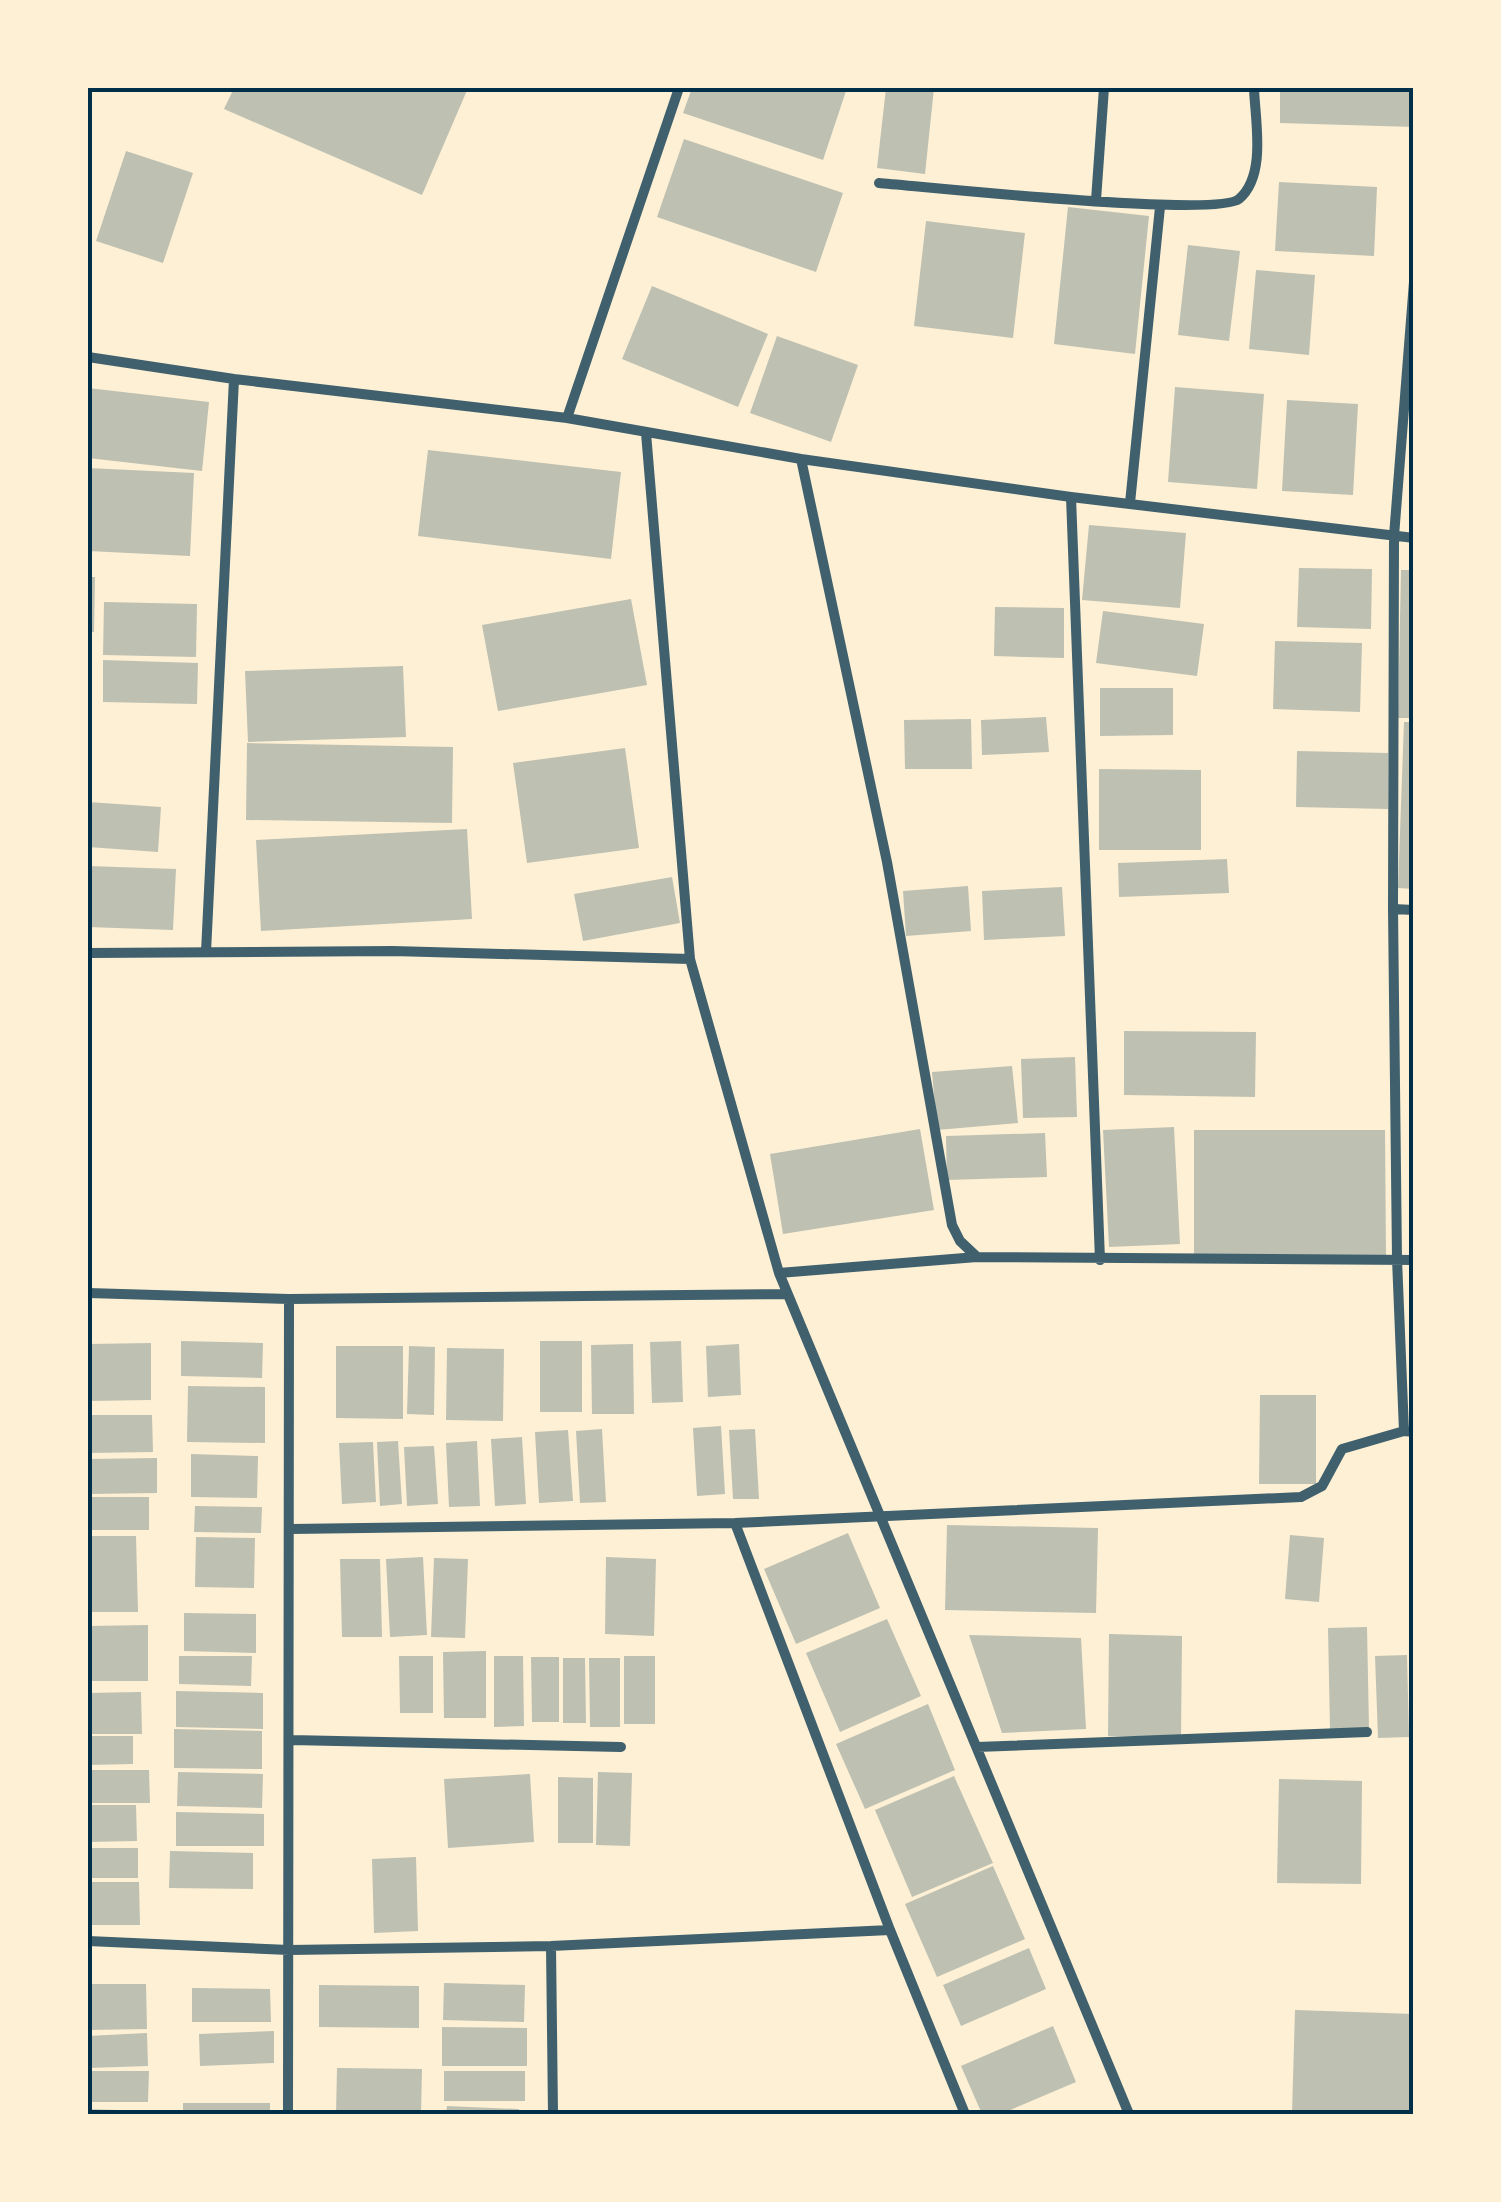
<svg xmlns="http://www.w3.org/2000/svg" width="1501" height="2202" font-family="'Zilla Slab',serif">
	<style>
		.building { fill: #bec0b2 }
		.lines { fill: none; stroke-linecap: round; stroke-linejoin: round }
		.minor { stroke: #3f606c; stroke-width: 10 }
		.neatline { fill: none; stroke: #003049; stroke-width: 4 }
	</style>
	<rect width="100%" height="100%" fill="#fdf0d5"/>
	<path class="building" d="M 234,88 L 468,88 L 422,195 L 224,109 Z
		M 692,88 L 847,88 L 823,160 L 683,113 Z
		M 886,88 L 934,88 L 925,174 L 877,168 Z
		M 1280,88 L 1414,88 L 1414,127 L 1280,123 Z
		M 684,139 L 843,193 L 816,272 L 657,217 Z
		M 126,151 L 193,173 L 163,263 L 96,241 Z
		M 1279,182 L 1377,187 L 1374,256 L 1275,251 Z
		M 1068,207 L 1149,216 L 1135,354 L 1054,344 Z
		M 926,221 L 1025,233 L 1013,338 L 914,326 Z
		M 1188,245 L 1240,251 L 1229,341 L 1178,335 Z
		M 1256,270 L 1315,275 L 1309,355 L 1249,349 Z
		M 652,286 L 768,334 L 738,407 L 622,359 Z
		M 777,336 L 858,365 L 831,442 L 750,413 Z
		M 1175,387 L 1264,394 L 1257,489 L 1168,482 Z
		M 88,388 L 209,402 L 202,471 L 88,458 Z
		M 1287,400 L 1358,404 L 1353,495 L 1282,491 Z
		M 428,450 L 621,472 L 611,559 L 418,536 Z
		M 88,468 L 194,473 L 190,556 L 88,551 Z
		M 1089,525 L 1186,533 L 1180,608 L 1082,600 Z
		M 1299,568 L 1372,569 L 1371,629 L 1297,627 Z
		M 1401,570 L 1414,570 L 1414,718 L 1398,718 Z
		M 88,577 L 95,577 L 94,632 L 88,632 Z
		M 631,599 L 647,685 L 498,711 L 482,625 Z
		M 104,602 L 197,604 L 196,657 L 103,655 Z
		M 995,607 L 1064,608 L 1064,658 L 994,656 Z
		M 1103,611 L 1204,624 L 1197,676 L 1096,663 Z
		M 1275,641 L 1362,643 L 1360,712 L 1273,709 Z
		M 103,660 L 198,663 L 197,704 L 103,702 Z
		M 403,666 L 406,737 L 248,742 L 245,671 Z
		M 1100,688 L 1173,688 L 1173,735 L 1100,736 Z
		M 1046,717 L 1049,752 L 982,755 L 981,720 Z
		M 971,719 L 972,769 L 905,769 L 904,720 Z
		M 1404,722 L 1414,722 L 1414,889 L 1398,888 Z
		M 247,743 L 453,747 L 452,823 L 246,820 Z
		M 625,748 L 639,848 L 527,863 L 513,763 Z
		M 1297,751 L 1388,753 L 1388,809 L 1296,807 Z
		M 1099,769 L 1201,770 L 1201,850 L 1099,850 Z
		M 88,802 L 161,807 L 158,852 L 88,847 Z
		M 467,829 L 472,919 L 261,931 L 256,840 Z
		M 1227,859 L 1229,893 L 1119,897 L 1118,863 Z
		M 88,866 L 176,869 L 173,930 L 88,927 Z
		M 672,877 L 680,923 L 583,941 L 574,894 Z
		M 968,886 L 971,931 L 906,936 L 903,891 Z
		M 1062,887 L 1065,936 L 984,940 L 982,891 Z
		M 1124,1031 L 1256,1032 L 1255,1097 L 1124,1095 Z
		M 1075,1057 L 1077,1117 L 1023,1118 L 1021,1059 Z
		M 1012,1066 L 1018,1123 L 937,1130 L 932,1072 Z
		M 1174,1127 L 1180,1244 L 1109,1247 L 1103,1130 Z
		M 920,1129 L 934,1210 L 783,1234 L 770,1154 Z
		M 1194,1130 L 1385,1130 L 1386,1257 L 1194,1257 Z
		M 1045,1133 L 1047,1177 L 947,1180 L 946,1136 Z
		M 181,1341 L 263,1343 L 262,1378 L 181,1376 Z
		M 540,1341 L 582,1341 L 582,1412 L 540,1412 Z
		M 681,1341 L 683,1402 L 652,1403 L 650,1342 Z
		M 151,1343 L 151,1400 L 88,1401 L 88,1344 Z
		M 633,1344 L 634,1414 L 592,1414 L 591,1345 Z
		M 739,1344 L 741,1395 L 708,1397 L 706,1346 Z
		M 336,1346 L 403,1346 L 403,1419 L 336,1418 Z
		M 409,1346 L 435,1347 L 434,1415 L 407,1414 Z
		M 447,1348 L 504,1349 L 503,1421 L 446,1420 Z
		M 188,1386 L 265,1387 L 265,1443 L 187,1442 Z
		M 1260,1395 L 1316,1395 L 1316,1484 L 1259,1484 Z
		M 88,1415 L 152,1415 L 153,1452 L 88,1453 Z
		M 721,1426 L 725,1494 L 697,1496 L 693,1428 Z
		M 602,1429 L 606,1502 L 580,1503 L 576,1431 Z
		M 755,1429 L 759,1499 L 733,1499 L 729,1430 Z
		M 568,1430 L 573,1501 L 539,1503 L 535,1432 Z
		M 522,1437 L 526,1504 L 495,1506 L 491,1439 Z
		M 398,1441 L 402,1504 L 380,1506 L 377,1442 Z
		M 477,1441 L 480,1506 L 449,1507 L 446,1443 Z
		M 373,1442 L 376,1502 L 342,1504 L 339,1443 Z
		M 434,1446 L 438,1504 L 407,1506 L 404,1447 Z
		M 191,1454 L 258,1456 L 257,1498 L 191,1497 Z
		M 157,1458 L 157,1493 L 88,1494 L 88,1459 Z
		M 88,1497 L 149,1497 L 149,1530 L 88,1530 Z
		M 195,1506 L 262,1507 L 261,1533 L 194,1532 Z
		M 947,1525 L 1098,1528 L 1096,1613 L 945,1610 Z
		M 848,1533 L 880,1608 L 796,1644 L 764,1569 Z
		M 1290,1535 L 1324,1538 L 1319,1602 L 1285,1599 Z
		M 88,1536 L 136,1536 L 138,1612 L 88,1612 Z
		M 196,1537 L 255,1538 L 254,1588 L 195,1587 Z
		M 423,1557 L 427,1635 L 390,1637 L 386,1559 Z
		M 606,1557 L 656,1559 L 654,1636 L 605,1634 Z
		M 434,1558 L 468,1559 L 465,1638 L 431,1637 Z
		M 340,1559 L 380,1559 L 382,1637 L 342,1637 Z
		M 184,1613 L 256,1614 L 256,1653 L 184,1651 Z
		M 887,1619 L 921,1696 L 840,1732 L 806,1653 Z
		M 148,1625 L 148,1681 L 88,1681 L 88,1626 Z
		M 1367,1627 L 1369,1729 L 1330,1729 L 1328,1628 Z
		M 1109,1634 L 1182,1636 L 1181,1737 L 1108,1736 Z
		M 969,1635 L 1081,1638 L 1086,1729 L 1002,1733 Z
		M 486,1651 L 486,1718 L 444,1718 L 443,1652 Z
		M 1407,1655 L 1409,1737 L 1378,1738 L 1375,1656 Z
		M 179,1656 L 252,1656 L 251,1686 L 179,1684 Z
		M 399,1656 L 433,1656 L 433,1713 L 400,1713 Z
		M 494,1656 L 523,1656 L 524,1726 L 494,1727 Z
		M 624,1656 L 655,1656 L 655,1724 L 624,1724 Z
		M 531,1657 L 559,1657 L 559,1722 L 532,1722 Z
		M 563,1658 L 585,1658 L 586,1723 L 563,1723 Z
		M 589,1658 L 620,1658 L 620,1727 L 590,1727 Z
		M 176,1691 L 263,1693 L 263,1729 L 176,1727 Z
		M 141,1692 L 142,1734 L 88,1734 L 88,1693 Z
		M 928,1704 L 955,1770 L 865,1809 L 836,1744 Z
		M 174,1729 L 262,1731 L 262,1769 L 174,1768 Z
		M 88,1736 L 133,1736 L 133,1764 L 88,1765 Z
		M 88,1770 L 149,1770 L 150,1803 L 88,1803 Z
		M 178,1772 L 263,1774 L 262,1808 L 177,1806 Z
		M 598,1772 L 632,1773 L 630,1846 L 596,1845 Z
		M 530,1774 L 534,1842 L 448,1848 L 444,1779 Z
		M 954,1776 L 993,1863 L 912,1897 L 875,1810 Z
		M 558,1777 L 593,1778 L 593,1843 L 558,1843 Z
		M 1279,1779 L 1362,1781 L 1361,1884 L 1277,1883 Z
		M 88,1805 L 136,1805 L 137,1841 L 88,1842 Z
		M 176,1812 L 264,1814 L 264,1846 L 176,1846 Z
		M 88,1848 L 138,1848 L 138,1878 L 88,1878 Z
		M 170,1851 L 253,1853 L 253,1889 L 169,1888 Z
		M 416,1857 L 418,1931 L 374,1933 L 372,1859 Z
		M 993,1866 L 1025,1939 L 937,1977 L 905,1904 Z
		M 88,1882 L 139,1882 L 140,1925 L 88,1925 Z
		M 1029,1948 L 1046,1989 L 961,2026 L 943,1985 Z
		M 444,1983 L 525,1985 L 524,2022 L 443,2020 Z
		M 88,1984 L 146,1984 L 147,2029 L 88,2030 Z
		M 319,1985 L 419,1986 L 419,2028 L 319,2027 Z
		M 192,1988 L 270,1989 L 271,2022 L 192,2022 Z
		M 1295,2010 L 1414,2014 L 1413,2114 L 1292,2114 Z
		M 1053,2026 L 1076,2082 L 1001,2114 L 982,2114 L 961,2066 Z
		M 442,2027 L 527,2028 L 527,2066 L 442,2066 Z
		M 274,2031 L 274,2063 L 200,2066 L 199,2034 Z
		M 147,2033 L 148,2066 L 88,2068 L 88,2036 Z
		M 337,2068 L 422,2069 L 421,2114 L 336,2114 Z
		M 88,2071 L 149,2071 L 148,2102 L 88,2102 Z
		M 444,2071 L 525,2071 L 525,2101 L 444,2101 Z
		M 183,2103 L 270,2103 L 270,2114 L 183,2114 Z
		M 447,2106 L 519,2109 L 519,2114 L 446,2114 Z
		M 88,2109 L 149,2111 L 149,2114 L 88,2114 Z"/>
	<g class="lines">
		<path class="minor" d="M 879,183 C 928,187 1216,218 1239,199 C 1267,175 1255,120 1254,88
			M 1096,200 L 1104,88
			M 88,357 L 234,379 L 567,418 L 801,459 L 1071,497 L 1414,538
			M 567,418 L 679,88
			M 646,433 L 690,959 L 779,1273 L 1129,2114
			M 801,459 L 887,862 L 952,1225 L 960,1241 L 977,1257 L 1414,1260
			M 1071,497 L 1100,1260
			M 1130,503 L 1160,207
			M 1393,909 L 1414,910
			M 206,952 L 234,379
			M 88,953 L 393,951 L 690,959
			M 779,1273 L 977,1257
			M 88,1293 L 289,1299 L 785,1294
			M 1404,1431 L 1397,1259 L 1393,909 L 1394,536 L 1414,282
			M 735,1523 L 890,1930 L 965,2114
			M 291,1529 L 735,1523 L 1301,1497 L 1322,1486 L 1342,1449 L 1404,1431 L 1414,1432
			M 291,1740 L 621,1747
			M 977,1747 L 1367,1732
			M 88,1941 L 289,1950 L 551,1946 L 890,1930
			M 551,1946 L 553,2114
			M 288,2114 L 289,1299"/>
	</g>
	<rect width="1501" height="2202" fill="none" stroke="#fdf0d5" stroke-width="180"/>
	<rect x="90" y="90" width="1321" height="2022" class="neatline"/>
</svg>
